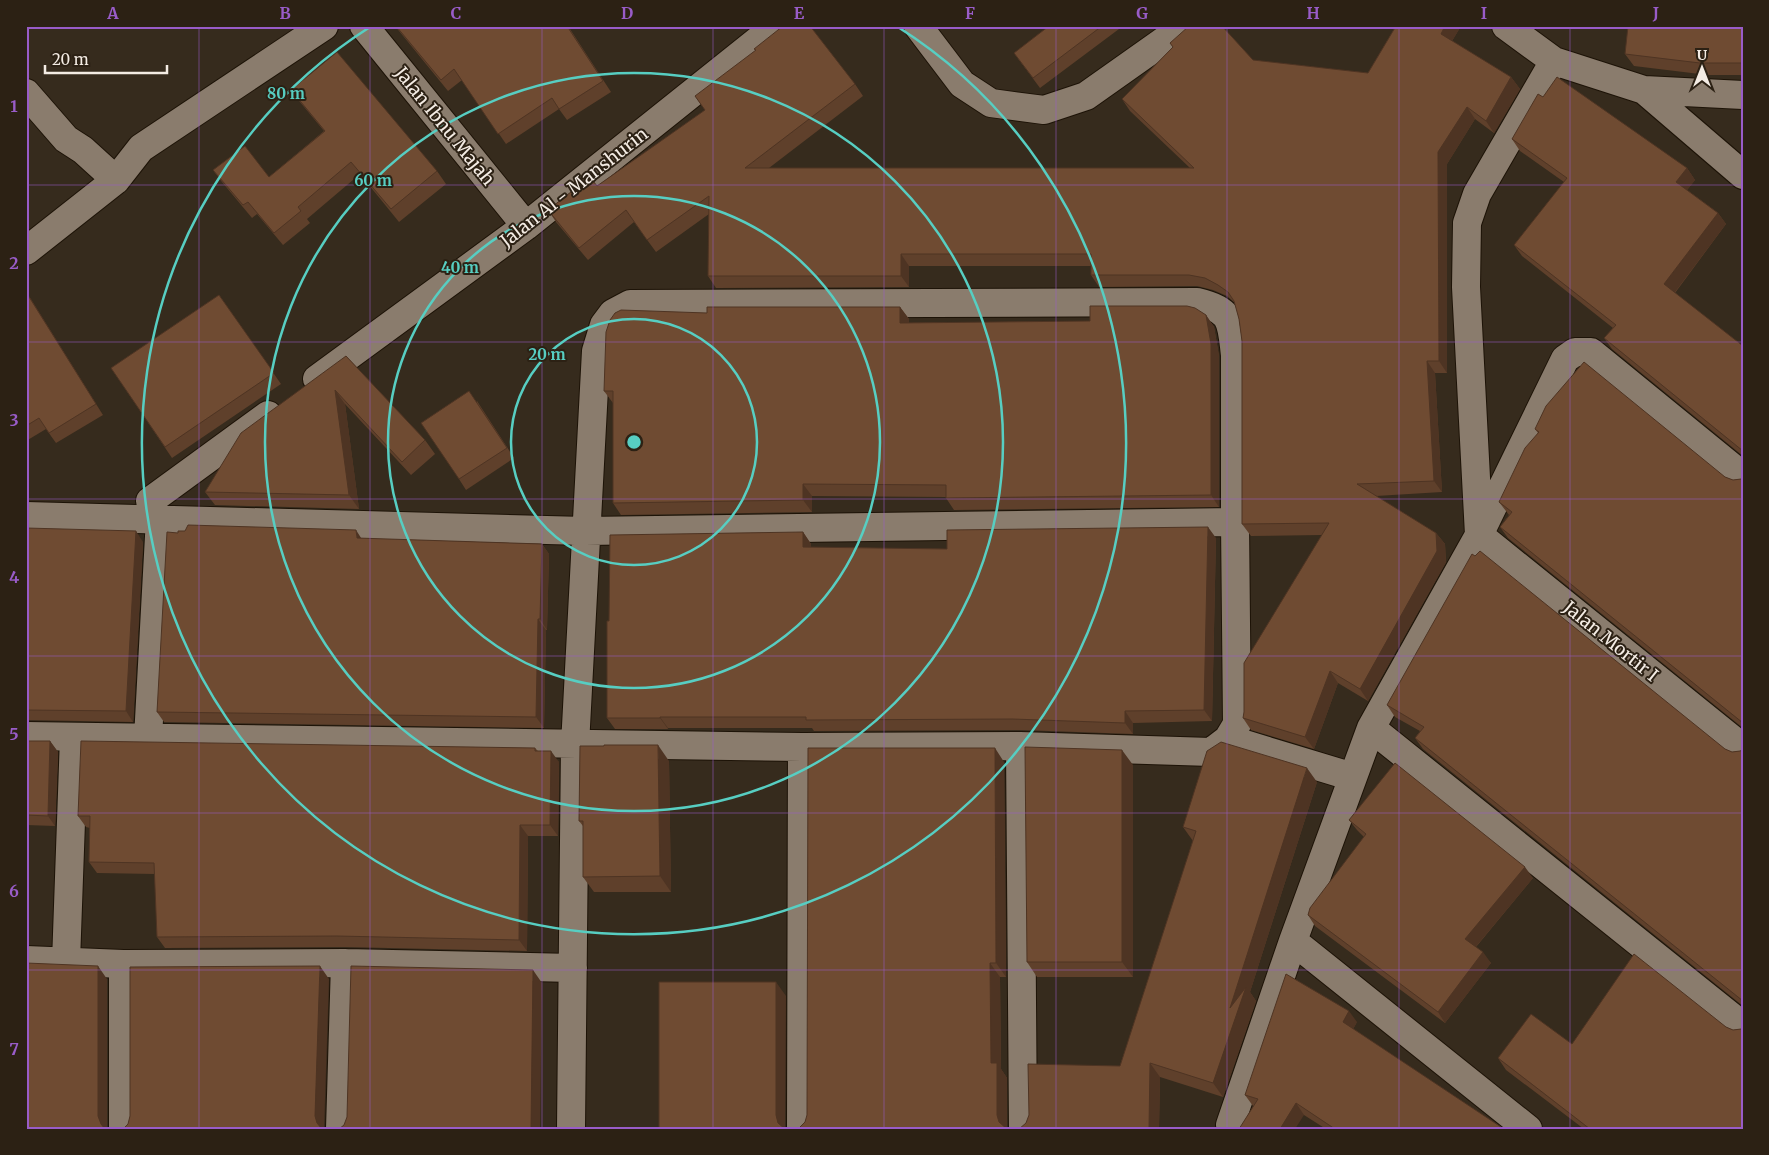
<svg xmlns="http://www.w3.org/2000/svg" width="1769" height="1155" font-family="Merriweather,serif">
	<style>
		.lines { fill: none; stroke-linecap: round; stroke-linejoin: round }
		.street-casing { stroke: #1d1307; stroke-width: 30 }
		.street { stroke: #8a7c6d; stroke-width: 28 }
		.wall { fill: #5f402b }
		.shaded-wall { fill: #4e3423 }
		.building { fill: #6f4b32; stroke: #4e3423 }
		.grid { fill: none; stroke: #995cc8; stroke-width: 1; stroke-opacity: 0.55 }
		.ring { fill: none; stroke: #57cec2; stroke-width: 2.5 }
		.labels { text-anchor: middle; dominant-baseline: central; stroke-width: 4; stroke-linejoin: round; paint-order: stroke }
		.street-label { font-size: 18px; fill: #f4ece4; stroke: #2c2114 }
		.centre { fill: #57cec2; stroke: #2c2114; stroke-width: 2.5 }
		.ring-label { font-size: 15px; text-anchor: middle; font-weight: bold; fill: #57cec2; stroke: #2c2114; stroke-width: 4; stroke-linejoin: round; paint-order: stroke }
		.neatline { fill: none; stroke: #995cc8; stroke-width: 2 }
		.grid-label { font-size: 16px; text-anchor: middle; font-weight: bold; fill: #995cc8 }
	</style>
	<rect width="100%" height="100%" fill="#362b1d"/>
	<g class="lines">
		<defs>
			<path id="street" d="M 364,26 L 526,226
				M 918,26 L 962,84 L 991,103 L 1044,110 L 1086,96 L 1185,26
				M 1506,26 L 1554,61 L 1644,90 L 1743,95
				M 1554,61 L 1477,194 L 1467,223 L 1466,287 L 1479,535 L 1743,748
				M 1644,90 L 1743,175
				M 26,93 L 66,139 L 83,150 L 116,180
				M 26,251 L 116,180 L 141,148 L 324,26
				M 317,379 L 526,226 L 776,26
				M 150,501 L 268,415
				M 26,516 L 585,531 L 1235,522
				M 1371,728 L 1743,1026
				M 26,736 L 802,747 L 1020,746 L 1211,752 L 1228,739 L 1237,724 L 1235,522 L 1235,355 C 1231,322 1233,310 1197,302 L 630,304 L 613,313 L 604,325 L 596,351 L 575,745 L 571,1129
				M 148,738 L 160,518
				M 1228,739 L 1353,777
				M 1020,746 L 1023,1129
				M 1293,941 L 1528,1129
				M 26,960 L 123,964 L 345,963 L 573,968
				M 66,962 L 74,737
				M 123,964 L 123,1129
				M 1230,1125 L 1293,941 L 1371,728 L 1479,535 L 1565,359 L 1575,352 L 1591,352 L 1743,476
				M 340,1129 L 345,963
				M 801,1129 L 802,747"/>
		</defs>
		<use href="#street" class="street-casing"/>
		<use href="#street" class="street"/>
	</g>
	<path class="wall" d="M 395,26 L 568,26 L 611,92 L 567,120 L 559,109 L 506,144 L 462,80 L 448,91 Z
		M 1049,26 L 1117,26 L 1119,29 L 1040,88 L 1014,53 Z
		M 1396,26 L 1461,26 L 1452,41 L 1511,77 L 1520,89 L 1494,133 L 1475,119 L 1447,164 L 1447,373 L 1435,373 L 1442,492 L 1376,496 L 1436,533 L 1445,544 L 1446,562 L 1368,701 L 1338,683 L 1314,749 L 1251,730 L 1243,718 L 1322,535 L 1251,536 L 1242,524 L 1242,341 L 1239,319 L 1235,303 L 1227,296 L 1213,290 L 1197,286 L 1099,287 L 1091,275 L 1091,266 L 909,266 L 909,287 L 716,288 L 708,276 L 709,214 L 656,252 L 634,222 L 588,260 L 556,222 L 548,210 L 597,186 L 705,110 L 695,96 L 855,84 L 863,96 L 769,168 L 1190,168 L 1130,111 L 1122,99 L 1173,47 L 1170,43 L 1253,60 L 1368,73 Z
		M 1743,26 L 1743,75 L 1708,75 L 1634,66 L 1625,54 Z
		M 291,90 L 437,171 L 446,184 L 399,222 L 360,174 L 307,219 L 310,223 L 283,245 L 257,214 L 252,218 L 222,182 L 213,170 L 269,177 L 324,131 L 300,102 Z
		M 1543,97 L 1687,168 L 1695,180 L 1687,190 L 1718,213 L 1726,224 L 1675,293 L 1743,346 L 1743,456 L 1612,349 L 1604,338 L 1613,328 L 1522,256 L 1514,245 L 1564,182 L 1520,151 L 1512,139 Z
		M 26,292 L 103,415 L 56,443 L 46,429 L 26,441 Z
		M 219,295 L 281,384 L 172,458 L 111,368 Z
		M 900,307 L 909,319 L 909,323 L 1090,321 L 1206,315 L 1214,327 L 1219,356 L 1219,507 L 954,510 L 946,498 L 946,497 L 812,496 L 812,512 L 621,515 L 613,503 L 613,403 L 604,391 L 707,313 Z
		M 346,356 L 425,440 L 435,454 L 411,475 L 345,404 L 359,509 L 215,505 L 205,492 Z
		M 477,401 L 514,458 L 466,490 L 459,479 Z
		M 1535,429 L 1725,477 L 1733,480 L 1741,479 L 1743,478 L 1743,728 L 1508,538 L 1500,527 L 1509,515 L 1499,502 L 1538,433 Z
		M 26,528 L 143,542 L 133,722 L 26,720 Z
		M 803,532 L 811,544 L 811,547 L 947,549 L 1216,538 L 1212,721 L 1133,723 L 1133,734 L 1020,730 L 814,731 L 812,728 L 668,728 L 668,729 L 615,729 L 607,718 L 609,621 Z
		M 178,533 L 542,544 L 549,554 L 547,630 L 546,630 L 544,728 L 164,722 L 157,712 Z
		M 1387,705 L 1725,749 L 1732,752 L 1740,751 L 1743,750 L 1743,1006 L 1423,749 L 1415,738 L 1420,731 L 1395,717 Z
		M 26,741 L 50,741 L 58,752 L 55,826 L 26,825 Z
		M 535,748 L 538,751 L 559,762 L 558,836 L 528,836 L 527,951 L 345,947 L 165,948 L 157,937 L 155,874 L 97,873 L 89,862 L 90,828 L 86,827 L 78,816 Z
		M 669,761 L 671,892 L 594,892 L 583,877 L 583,826 L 579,821 Z
		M 1004,762 L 1006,977 L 1000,977 L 1001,1069 L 1007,1078 L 1007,1129 L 799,1128 L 805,1122 Z
		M 1133,765 L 1133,977 L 1037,977 L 1027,962 Z
		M 1317,782 L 1250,992 L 1256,1001 L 1223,1097 L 1160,1077 L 1159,1129 L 1019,1129 L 1120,1066 L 1193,841 L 1183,827 Z
		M 1349,820 L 1533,878 L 1476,947 L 1491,963 L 1445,1023 L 1315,926 L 1308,915 L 1364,837 L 1357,830 Z
		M 1357,1022 L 1353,1029 L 1504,1129 L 1326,1129 L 1304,1115 L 1253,1106 L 1245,1095 Z
		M 1726,1027 L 1733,1030 L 1741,1029 L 1743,1129 L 1584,1129 L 1506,1070 L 1498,1058 L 1572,1044 Z"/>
	<path class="shaded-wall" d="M 1445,26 L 1461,26 L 1449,46 L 1441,34 Z
		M 1511,77 L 1520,89 L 1494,133 L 1486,121 Z
		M 1467,107 L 1475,119 L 1447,164 L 1447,373 L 1439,361 L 1438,152 Z
		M 1687,168 L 1695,180 L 1684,194 L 1676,182 Z
		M 1718,213 L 1726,224 L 1672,296 L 1664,284 Z
		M 901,254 L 909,266 L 909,287 L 901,276 Z
		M 26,292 L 31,299 L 103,415 L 96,404 Z
		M 900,307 L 909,319 L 909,335 L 900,323 Z
		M 1206,315 L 1214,327 L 1219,356 L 1219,507 L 1211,495 Z
		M 1427,361 L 1435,373 L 1442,492 L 1434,481 Z
		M 335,390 L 345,404 L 359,509 L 349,495 Z
		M 803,484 L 812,496 L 812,512 L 803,500 Z
		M 1208,527 L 1216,538 L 1212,721 L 1204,710 Z
		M 356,530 L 363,541 L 357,538 Z
		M 136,531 L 143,542 L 133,722 L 126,711 Z
		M 803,532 L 811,544 L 811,558 L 803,547 Z
		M 1436,533 L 1445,544 L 1446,562 L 1368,701 L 1360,689 Z
		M 542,544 L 549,554 L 547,630 L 540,619 Z
		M 538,619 L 546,630 L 544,728 L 536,717 Z
		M 1330,671 L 1338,683 L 1314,749 L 1305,737 Z
		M 1125,711 L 1133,723 L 1133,734 L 1125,723 Z
		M 660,717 L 668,728 L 668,729 L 660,718 Z
		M 50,741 L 58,752 L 55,826 L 48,816 Z
		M 658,745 L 669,761 L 671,892 L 660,876 Z
		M 995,748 L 1004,762 L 1006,977 L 996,963 Z
		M 1122,750 L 1133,765 L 1133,977 L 1122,962 Z
		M 551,751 L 559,762 L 558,836 L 550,825 Z
		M 1307,768 L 1317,782 L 1250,992 L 1256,1001 L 1223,1097 L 1213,1083 L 1230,1008 Z
		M 520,825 L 528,836 L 527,951 L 519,940 Z
		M 1525,867 L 1533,878 L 1473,950 L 1465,939 Z
		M 1483,952 L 1491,963 L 1445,1023 L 1438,1012 Z
		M 990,963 L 1000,977 L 1001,1069 L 1007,1078 L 1007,1129 L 1004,1129 L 999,1122 L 997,1115 L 991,1063 Z
		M 98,966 L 107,979 L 107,1129 L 104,1129 L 101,1124 L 98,1116 Z
		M 320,966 L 329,979 L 324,1129 L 321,1129 L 317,1123 L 315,1116 Z
		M 533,970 L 542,983 L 540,1129 L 531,1129 Z
		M 776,982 L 786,996 L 785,1129 L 782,1129 L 778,1123 L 776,1115 Z
		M 1349,1011 L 1357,1022 L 1351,1033 L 1343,1022 Z
		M 1150,1063 L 1160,1077 L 1159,1129 L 1149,1129 Z
		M 1296,1103 L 1304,1115 L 1295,1129 L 1280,1129 Z"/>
	<path class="building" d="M 396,26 L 567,26 L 603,81 L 559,109 L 552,98 L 498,134 L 454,69 L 441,80 Z
		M 783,26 L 810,26 L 855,84 L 745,168 L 1194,168 L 1122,99 L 1173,47 L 1170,43 L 1189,26 L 1222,26 L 1253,60 L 1368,73 L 1396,26 L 1445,26 L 1441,34 L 1511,77 L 1486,121 L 1467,107 L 1438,152 L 1439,361 L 1427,361 L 1434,481 L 1357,484 L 1436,533 L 1437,551 L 1360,689 L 1330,671 L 1305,737 L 1243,718 L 1244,712 L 1244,663 L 1329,523 L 1242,524 L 1242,341 L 1239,319 L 1234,301 L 1228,292 L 1218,285 L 1205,278 L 1189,275 L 1091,275 L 1091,254 L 901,254 L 901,276 L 708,276 L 709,196 L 647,240 L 626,210 L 579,248 L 548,210 L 590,177 L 597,186 L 705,110 L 695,96 L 756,50 L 754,49 Z
		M 1049,26 L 1102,26 L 1033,78 L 1014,53 Z
		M 1628,26 L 1743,26 L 1743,63 L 1700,63 L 1625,54 Z
		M 337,52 L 437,171 L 391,209 L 351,162 L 298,207 L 301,211 L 274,233 L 248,202 L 243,205 L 213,170 L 245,146 L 269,177 L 325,131 L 291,90 Z
		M 1557,77 L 1687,168 L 1676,182 L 1718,213 L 1664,284 L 1743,346 L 1743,451 L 1604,338 L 1616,325 L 1514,245 L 1567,178 L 1512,139 L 1538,94 L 1543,97 Z
		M 26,292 L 96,404 L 49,433 L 39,418 L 26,426 Z
		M 219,295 L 274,373 L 165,447 L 111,368 Z
		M 1090,306 L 1187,306 L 1195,308 L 1206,315 L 1211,344 L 1211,495 L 946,498 L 946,485 L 803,484 L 803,500 L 613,503 L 613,391 L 604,391 L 606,332 L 610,320 L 615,313 L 621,310 L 707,313 L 707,307 L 900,307 L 900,323 L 1090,321 Z
		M 346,356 L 425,440 L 402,462 L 335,390 L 349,495 L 205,492 L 241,433 Z
		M 1584,362 L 1725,477 L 1733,480 L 1741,479 L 1743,478 L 1743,723 L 1500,527 L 1512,512 L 1499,502 L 1525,448 L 1539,432 L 1535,429 L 1546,406 Z
		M 469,391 L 507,448 L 459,479 L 421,423 Z
		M 188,525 L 356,530 L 357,538 L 542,544 L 540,619 L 538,619 L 536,717 L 157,712 L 167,532 L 178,533 L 178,531 L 185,531 Z
		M 1208,527 L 1204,710 L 1125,711 L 1125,723 L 1012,719 L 806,720 L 806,717 L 660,717 L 660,718 L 607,718 L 607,621 L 609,621 L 610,535 L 803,532 L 803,547 L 947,549 L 947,530 Z
		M 26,528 L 136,531 L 126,711 L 26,710 Z
		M 1480,551 L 1725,749 L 1732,752 L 1740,751 L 1743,750 L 1743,1001 L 1415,738 L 1424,727 L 1387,705 L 1472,554 L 1475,556 Z
		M 26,741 L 50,741 L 48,816 L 26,815 Z
		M 81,741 L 535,748 L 535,751 L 551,751 L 550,825 L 520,825 L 519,940 L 337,936 L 157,937 L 154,863 L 89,862 L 90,816 L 78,816 Z
		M 1221,742 L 1307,768 L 1230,1008 L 1246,987 L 1213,1083 L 1150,1063 L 1149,1129 L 1019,1129 L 1026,1123 L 1029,1115 L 1028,1064 L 1120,1066 L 1196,831 L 1183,827 L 1207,751 Z
		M 604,745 L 658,745 L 660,876 L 583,877 L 583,821 L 579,821 L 580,746 L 604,746 Z
		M 1025,747 L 1122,750 L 1122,962 L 1027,962 Z
		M 808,748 L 995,748 L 996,963 L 990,963 L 991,1063 L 997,1063 L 997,1115 L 999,1122 L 1007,1129 L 797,1129 L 799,1128 L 805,1122 L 807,1115 Z
		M 1395,763 L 1525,867 L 1465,939 L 1483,952 L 1438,1012 L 1308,915 L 1310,908 L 1366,834 L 1349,820 Z
		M 1634,954 L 1726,1027 L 1733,1030 L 1741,1029 L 1743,1028 L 1743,1129 L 1590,1129 L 1498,1058 L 1531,1014 L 1572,1044 Z
		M 26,963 L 98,966 L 98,1116 L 101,1124 L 105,1129 L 26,1129 Z
		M 320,966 L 315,1116 L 317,1123 L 322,1129 L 123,1129 L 128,1124 L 130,1116 L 130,967 Z
		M 351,966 L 533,970 L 531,1129 L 339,1129 L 344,1125 L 347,1117 Z
		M 1286,974 L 1349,1011 L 1343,1022 L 1504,1129 L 1335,1129 L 1296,1103 L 1280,1129 L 1239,1129 L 1258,1099 L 1245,1095 Z
		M 659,982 L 776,982 L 776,1115 L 778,1123 L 785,1129 L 659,1129 Z"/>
	<path class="grid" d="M 199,26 L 199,1129M 370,26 L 370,1129M 542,26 L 542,1129M 713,26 L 713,1129M 884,26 L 884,1129M 1056,26 L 1056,1129M 1227,26 L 1227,1129M 1399,26 L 1399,1129M 1570,26 L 1570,1129M 26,185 L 1743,185M 26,342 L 1743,342M 26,499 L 1743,499M 26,656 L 1743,656M 26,813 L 1743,813M 26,970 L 1743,970"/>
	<g class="ring">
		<circle cx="634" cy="442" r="123"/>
		<circle cx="634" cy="442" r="246"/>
		<circle cx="634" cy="442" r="369"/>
		<path d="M898 27A492 492 0 1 1 370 27"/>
	</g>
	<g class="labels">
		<g class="street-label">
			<text transform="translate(445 126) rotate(51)">Jalan Ibnu Majah</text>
			<text transform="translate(574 187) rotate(-38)">Jalan Al - Manshurin</text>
			<text transform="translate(1611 641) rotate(39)">Jalan Mortir I</text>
		</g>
	</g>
	<circle cx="634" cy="442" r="8" class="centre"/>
	<g class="ring-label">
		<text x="286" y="99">80 m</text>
		<text x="373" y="186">60 m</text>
		<text x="460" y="273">40 m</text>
		<text x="547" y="360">20 m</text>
	</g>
	<rect width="1769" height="1155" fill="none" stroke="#2c2114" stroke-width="55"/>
	<g transform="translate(1702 68)" stroke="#2c2114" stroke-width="4" paint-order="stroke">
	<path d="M0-4L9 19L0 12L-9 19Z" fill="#f4ece4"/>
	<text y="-8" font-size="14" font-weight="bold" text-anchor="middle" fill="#f4ece4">U</text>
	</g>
	<path d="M45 65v8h122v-8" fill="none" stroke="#f4ece4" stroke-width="2.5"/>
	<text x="52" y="65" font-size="15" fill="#f4ece4" stroke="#2c2114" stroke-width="4" paint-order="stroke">20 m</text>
	<rect x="28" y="28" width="1714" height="1100" class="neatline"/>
	<g class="grid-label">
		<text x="113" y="19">A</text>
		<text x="285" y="19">B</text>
		<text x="456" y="19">C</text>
		<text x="627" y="19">D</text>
		<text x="799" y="19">E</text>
		<text x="970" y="19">F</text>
		<text x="1142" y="19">G</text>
		<text x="1313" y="19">H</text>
		<text x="1484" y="19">I</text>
		<text x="1656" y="19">J</text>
		<text x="14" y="112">1</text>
		<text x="14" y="269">2</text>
		<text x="14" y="426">3</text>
		<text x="14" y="583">4</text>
		<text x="14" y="740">5</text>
		<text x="14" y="897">6</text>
		<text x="14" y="1055">7</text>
	</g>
</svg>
